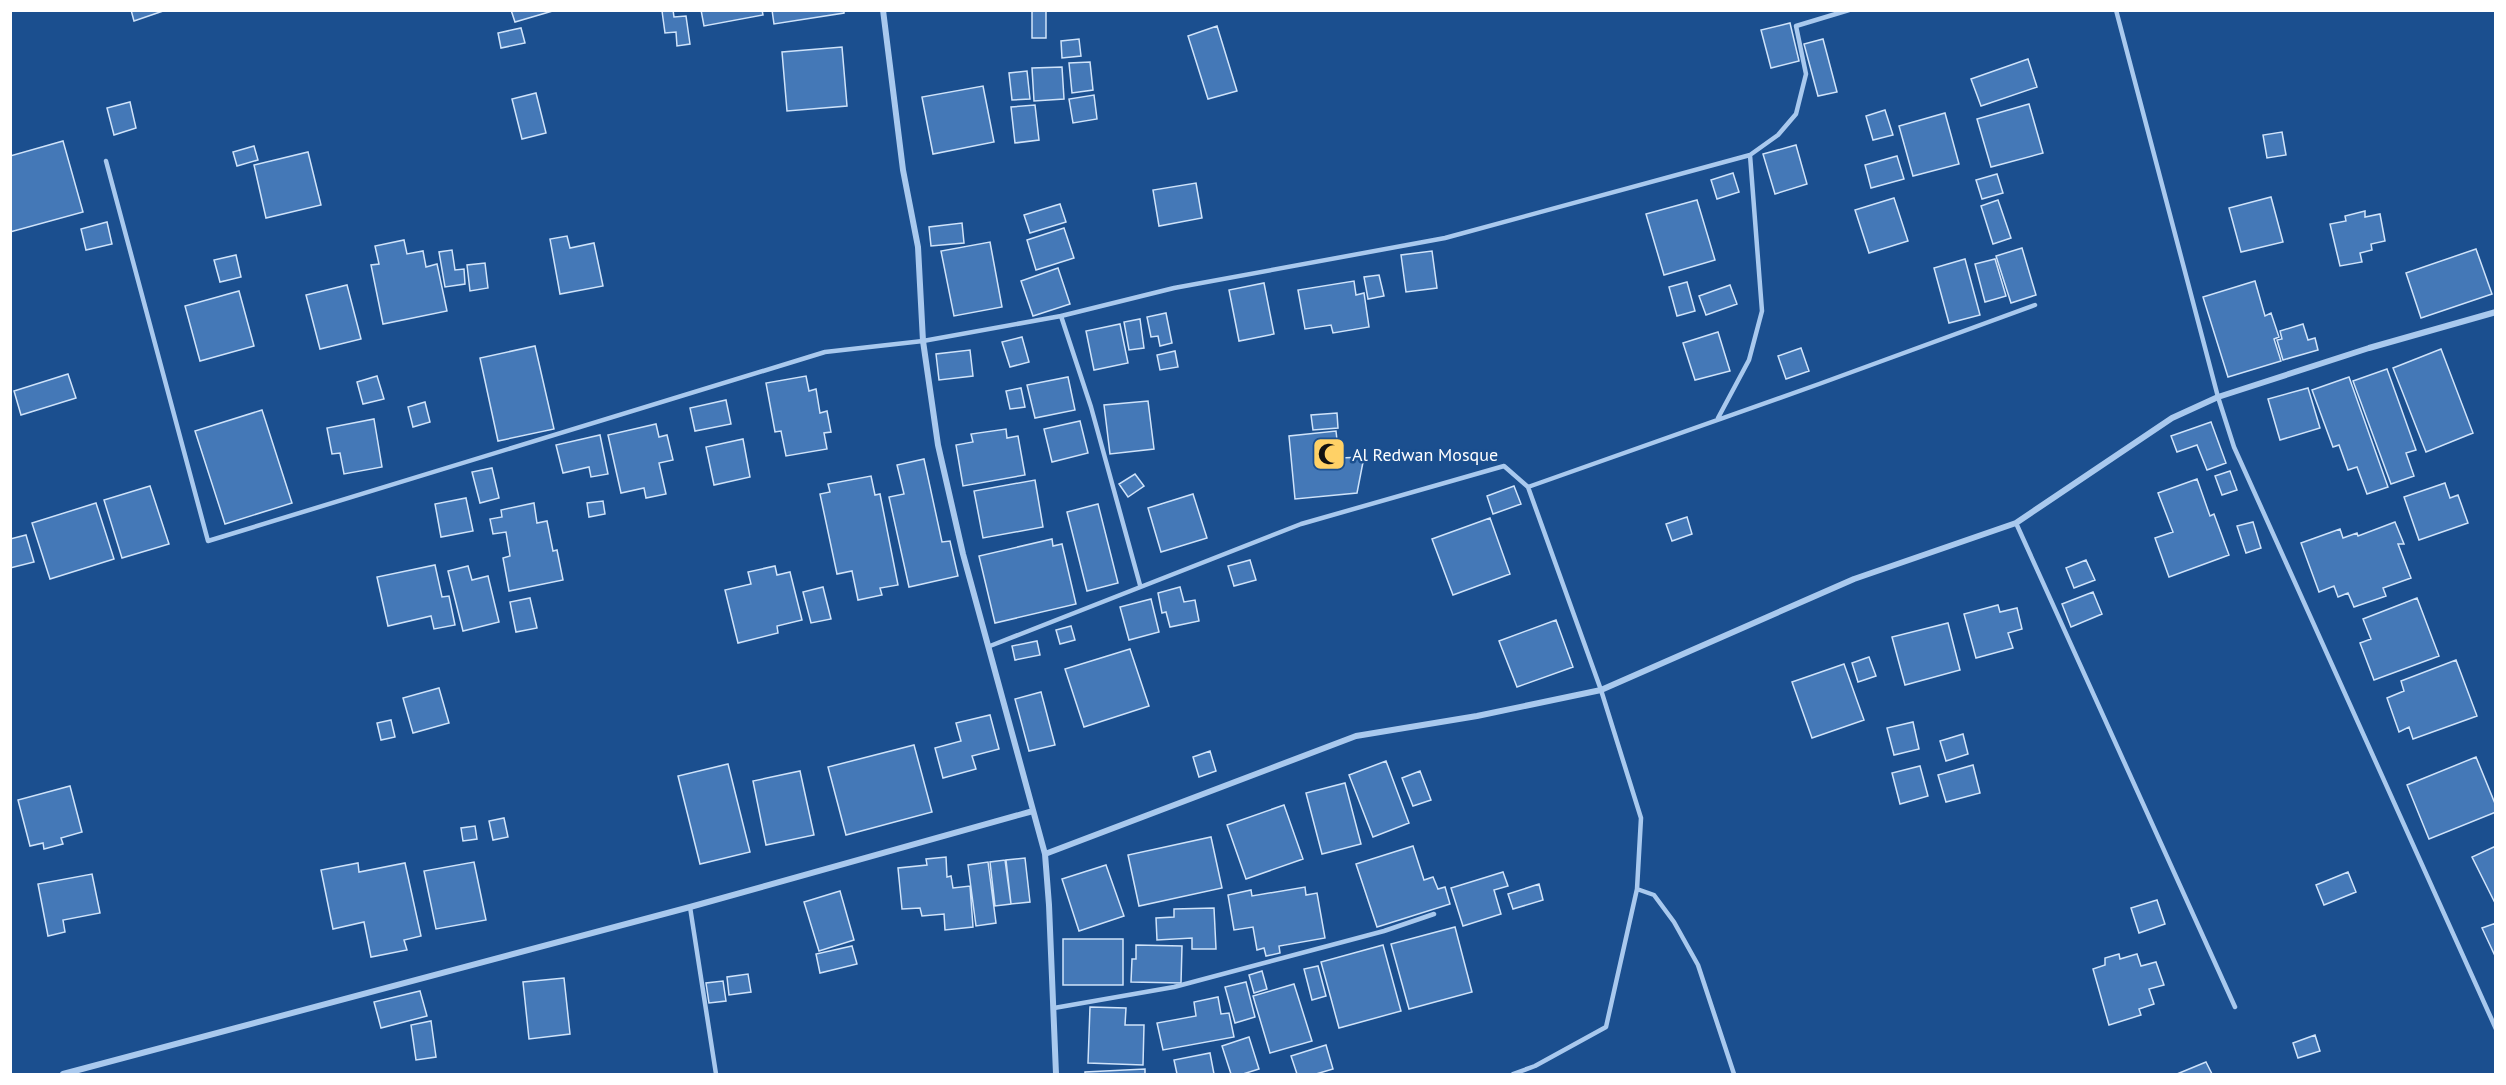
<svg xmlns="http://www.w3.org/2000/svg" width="2506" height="1085" font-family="'PT Sans',sans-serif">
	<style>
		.building { fill: #4478b7; stroke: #cfe3fa; stroke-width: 1.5 }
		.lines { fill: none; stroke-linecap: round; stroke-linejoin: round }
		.service { stroke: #a9c9ee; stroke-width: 4.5 }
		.minor { stroke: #a9c9ee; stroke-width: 6 }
		.labels { text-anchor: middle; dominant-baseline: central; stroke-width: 5; stroke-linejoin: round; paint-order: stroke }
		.poi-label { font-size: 18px; fill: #fff; stroke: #1b4f8f; text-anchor: start }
	</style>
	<rect width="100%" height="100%" fill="#1b4f8f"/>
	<path class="building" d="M 131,10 L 166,10 L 134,21 Z
		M 511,10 L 556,10 L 515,22 Z
		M 673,10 L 674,17 L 686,16 L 690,44 L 677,46 L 676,32 L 665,33 L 662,11 Z
		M 701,10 L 762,10 L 763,15 L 704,26 Z
		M 772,10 L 844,10 L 844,13 L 774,24 Z
		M 1032,10 L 1046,10 L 1046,38 L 1032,38 Z
		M 1790,23 L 1799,61 L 1771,68 L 1761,30 Z
		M 1217,26 L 1237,91 L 1208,99 L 1188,36 Z
		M 521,28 L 525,43 L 501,48 L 498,33 Z
		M 1079,39 L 1081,56 L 1062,58 L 1061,41 Z
		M 1823,39 L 1837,92 L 1818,96 L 1804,44 Z
		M 842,47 L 847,106 L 787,111 L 782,52 Z
		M 2028,59 L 2037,87 L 1981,106 L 1971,79 Z
		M 1090,62 L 1093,90 L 1072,93 L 1069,63 Z
		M 1062,67 L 1064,99 L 1034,101 L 1032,68 Z
		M 1027,71 L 1030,99 L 1012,100 L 1009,73 Z
		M 983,86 L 994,142 L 933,154 L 922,97 Z
		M 536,93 L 546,133 L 522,139 L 512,99 Z
		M 1094,95 L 1097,119 L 1073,123 L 1069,99 Z
		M 130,102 L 136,128 L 114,135 L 107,108 Z
		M 2029,104 L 2043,153 L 1991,167 L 1977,119 Z
		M 1035,105 L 1039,140 L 1015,143 L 1011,107 Z
		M 1885,110 L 1893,135 L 1873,140 L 1866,116 Z
		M 1945,113 L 1959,164 L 1913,176 L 1899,126 Z
		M 2282,132 L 2286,155 L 2267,158 L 2263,135 Z
		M 63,141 L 83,212 L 10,232 L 10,156 Z
		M 1796,145 L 1807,184 L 1775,194 L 1763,154 Z
		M 254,146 L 258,160 L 237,166 L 233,152 Z
		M 308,152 L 321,205 L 266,218 L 254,165 Z
		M 1897,156 L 1904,179 L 1871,188 L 1865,165 Z
		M 1733,173 L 1739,192 L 1717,199 L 1711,180 Z
		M 1997,174 L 2003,193 L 1982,199 L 1976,180 Z
		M 1196,183 L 1202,218 L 1159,226 L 1153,190 Z
		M 2271,197 L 2283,242 L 2241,252 L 2229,208 Z
		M 1894,198 L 1908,241 L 1869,253 L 1855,210 Z
		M 1697,200 L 1715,260 L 1664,275 L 1646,214 Z
		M 1998,200 L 2011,238 L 1993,244 L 1981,206 Z
		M 1060,204 L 1066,222 L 1030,233 L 1024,215 Z
		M 2365,211 L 2365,217 L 2380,214 L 2385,241 L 2371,244 L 2372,250 L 2360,253 L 2362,262 L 2340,266 L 2330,224 L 2346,221 L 2345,216 Z
		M 107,222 L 112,244 L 86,250 L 81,229 Z
		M 962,223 L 964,243 L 931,246 L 929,227 Z
		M 1064,228 L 1074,258 L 1036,270 L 1027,240 Z
		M 567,236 L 570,248 L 594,243 L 603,286 L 560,294 L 550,239 Z
		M 404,240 L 407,254 L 423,251 L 426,267 L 437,264 L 447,311 L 383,324 L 371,265 L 379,264 L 375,246 Z
		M 990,242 L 1002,307 L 954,316 L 941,251 Z
		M 2022,248 L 2036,295 L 2011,303 L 1996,256 Z
		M 2476,249 L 2492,294 L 2421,318 L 2406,273 Z
		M 452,250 L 455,270 L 464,269 L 465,284 L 445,287 L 439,252 Z
		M 1432,251 L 1437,288 L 1406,292 L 1401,255 Z
		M 236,255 L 241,277 L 220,282 L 214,260 Z
		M 1965,259 L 1980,315 L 1949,323 L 1934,268 Z
		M 1995,259 L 2006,296 L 1985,302 L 1975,264 Z
		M 485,263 L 488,288 L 470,291 L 467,265 Z
		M 1058,268 L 1070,304 L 1033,316 L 1021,281 Z
		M 1379,275 L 1384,296 L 1368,299 L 1364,277 Z
		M 1354,281 L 1356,295 L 1364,293 L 1369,327 L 1333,333 L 1331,325 L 1305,329 L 1298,290 Z
		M 2255,281 L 2265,316 L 2271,313 L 2279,337 L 2274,339 L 2281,361 L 2228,377 L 2203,297 Z
		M 1687,282 L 1695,311 L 1677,316 L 1669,287 Z
		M 1264,283 L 1274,334 L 1239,341 L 1229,290 Z
		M 347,285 L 361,339 L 320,349 L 306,295 Z
		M 1730,285 L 1737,304 L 1706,315 L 1699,296 Z
		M 239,291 L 254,346 L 200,361 L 185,306 Z
		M 1166,313 L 1172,343 L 1160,346 L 1158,336 L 1151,337 L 1147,317 Z
		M 1140,319 L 1144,348 L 1129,350 L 1124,322 Z
		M 1120,324 L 1128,363 L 1094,370 L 1086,331 Z
		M 2303,324 L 2308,340 L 2315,338 L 2318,350 L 2283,360 L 2277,340 L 2282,339 L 2280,331 Z
		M 1718,332 L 1730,371 L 1695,380 L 1683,343 Z
		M 1022,337 L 1029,362 L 1010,367 L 1002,342 Z
		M 535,346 L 554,429 L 498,441 L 480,358 Z
		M 1801,348 L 1809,371 L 1786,379 L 1778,356 Z
		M 2441,349 L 2473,433 L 2426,452 L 2393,368 Z
		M 970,350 L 973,376 L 939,380 L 936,354 Z
		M 1175,351 L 1178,367 L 1160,370 L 1157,355 Z
		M 2387,369 L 2416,450 L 2406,453 L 2414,476 L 2391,484 L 2353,381 Z
		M 68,374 L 76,398 L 21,415 L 14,391 Z
		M 377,376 L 384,399 L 363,404 L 357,382 Z
		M 806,376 L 809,391 L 816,389 L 820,413 L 827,411 L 831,432 L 824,433 L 827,449 L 786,456 L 781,431 L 775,432 L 766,383 Z
		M 1068,377 L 1075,410 L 1035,418 L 1027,385 Z
		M 2349,377 L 2388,487 L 2367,494 L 2357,467 L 2348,470 L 2339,445 L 2333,447 L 2312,390 Z
		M 1021,388 L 1025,407 L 1010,409 L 1006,391 Z
		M 2308,388 L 2320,428 L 2280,440 L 2268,399 Z
		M 726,400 L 731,424 L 695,431 L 690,408 Z
		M 1148,401 L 1154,449 L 1110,454 L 1104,405 Z
		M 425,402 L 430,422 L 413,427 L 408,407 Z
		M 262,410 L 292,503 L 225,524 L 195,431 Z
		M 1337,413 L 1338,428 L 1313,430 L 1311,415 Z
		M 374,419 L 382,467 L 344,474 L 340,453 L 332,454 L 327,428 Z
		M 1080,421 L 1088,453 L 1052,462 L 1044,429 Z
		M 2211,422 L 2226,463 L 2207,470 L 2197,445 L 2177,452 L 2171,436 Z
		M 656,424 L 659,437 L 667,435 L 673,460 L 659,463 L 666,494 L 646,498 L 644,488 L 621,493 L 608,435 Z
		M 1006,429 L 1007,438 L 1018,436 L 1025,475 L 963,486 L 956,445 L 973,442 L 971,434 Z
		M 1336,431 L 1339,458 L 1364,457 L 1357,493 L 1295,499 L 1289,436 Z
		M 600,435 L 608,474 L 591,477 L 589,467 L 563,473 L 556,445 Z
		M 743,439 L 750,477 L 714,485 L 706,447 Z
		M 924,459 L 942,542 L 950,541 L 958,576 L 909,587 L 889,497 L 904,494 L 897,465 Z
		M 492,468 L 499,498 L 480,503 L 472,472 Z
		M 2230,471 L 2237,490 L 2222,495 L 2215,476 Z
		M 1135,474 L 1144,486 L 1128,497 L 1119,484 Z
		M 871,476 L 875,495 L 880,494 L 898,585 L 880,588 L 882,595 L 858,600 L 852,571 L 837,574 L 820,494 L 830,492 L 828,484 Z
		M 2197,479 L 2210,516 L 2214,514 L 2229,555 L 2169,577 L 2155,538 L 2173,532 L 2158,493 Z
		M 1035,480 L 1043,527 L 983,538 L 974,491 Z
		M 2445,483 L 2450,498 L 2458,495 L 2468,523 L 2419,540 L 2404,497 Z
		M 150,486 L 169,544 L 122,558 L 104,500 Z
		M 1514,486 L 1521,504 L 1493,514 L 1487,496 Z
		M 1193,494 L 1207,538 L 1161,552 L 1148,508 Z
		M 466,498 L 473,531 L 441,537 L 435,504 Z
		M 603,501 L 605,514 L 589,517 L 587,503 Z
		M 96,503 L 114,559 L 50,579 L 32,523 Z
		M 534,503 L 537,523 L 547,521 L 553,551 L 557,550 L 563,580 L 509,591 L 503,558 L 510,556 L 506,532 L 493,534 L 490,519 L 502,517 L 501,510 Z
		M 1098,504 L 1118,583 L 1087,591 L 1067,512 Z
		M 1687,517 L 1692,534 L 1672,541 L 1666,524 Z
		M 1490,518 L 1510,574 L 1453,595 L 1432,539 Z
		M 2253,522 L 2261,548 L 2246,553 L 2237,526 Z
		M 2395,522 L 2404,544 L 2398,544 L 2411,578 L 2383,588 L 2386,596 L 2354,607 L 2348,593 L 2338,597 L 2334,586 L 2319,592 L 2301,543 L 2340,529 L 2343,538 L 2357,533 L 2358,536 Z
		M 26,535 L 34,562 L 10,568 L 10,539 Z
		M 1052,539 L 1053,546 L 1062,544 L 1076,604 L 995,623 L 979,556 Z
		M 1250,560 L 1256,580 L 1234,586 L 1228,566 Z
		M 2086,560 L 2095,580 L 2074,588 L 2066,568 Z
		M 435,565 L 442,597 L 449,596 L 455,625 L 434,629 L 431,616 L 388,626 L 377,577 Z
		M 468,566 L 472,580 L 488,576 L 499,622 L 463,631 L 448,571 Z
		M 775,566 L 777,575 L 790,572 L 802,620 L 777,626 L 778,633 L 738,643 L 725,590 L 751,584 L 748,572 Z
		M 823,587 L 831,619 L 811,623 L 803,592 Z
		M 1180,587 L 1184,602 L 1195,600 L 1199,621 L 1170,627 L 1166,612 L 1162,613 L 1158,593 Z
		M 2093,592 L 2102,614 L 2071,627 L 2062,604 Z
		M 530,598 L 537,628 L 516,632 L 510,602 Z
		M 2417,598 L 2439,656 L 2374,680 L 2360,643 L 2371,639 L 2363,619 Z
		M 1151,599 L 1159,632 L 1129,640 L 1120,607 Z
		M 1998,605 L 2000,612 L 2017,608 L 2022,629 L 2008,633 L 2013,648 L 1976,658 L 1964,614 Z
		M 1556,620 L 1573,667 L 1517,687 L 1499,641 Z
		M 1948,623 L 1960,670 L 1905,685 L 1892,637 Z
		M 1071,626 L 1075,640 L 1060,644 L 1056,630 Z
		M 1037,641 L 1040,655 L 1015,660 L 1012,646 Z
		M 1130,649 L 1149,706 L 1084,727 L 1065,669 Z
		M 1869,657 L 1876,676 L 1858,682 L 1852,663 Z
		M 2456,660 L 2477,716 L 2413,739 L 2409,727 L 2399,732 L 2387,698 L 2404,691 L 2401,681 Z
		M 1844,664 L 1864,720 L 1812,738 L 1792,682 Z
		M 439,688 L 449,723 L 413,733 L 403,698 Z
		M 1041,692 L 1055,745 L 1029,751 L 1015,699 Z
		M 990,715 L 999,749 L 972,756 L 976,769 L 943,778 L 935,748 L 961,741 L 956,723 Z
		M 391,720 L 395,737 L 381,740 L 377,723 Z
		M 1913,722 L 1919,749 L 1894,755 L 1887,728 Z
		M 1963,734 L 1968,754 L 1946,761 L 1940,741 Z
		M 914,745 L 932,812 L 846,835 L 828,767 Z
		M 1210,751 L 1216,771 L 1199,777 L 1193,757 Z
		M 2476,757 L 2496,806 L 2496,812 L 2429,839 L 2407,785 Z
		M 1386,761 L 1409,823 L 1373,837 L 1349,775 Z
		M 728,764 L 750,852 L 700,864 L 678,776 Z
		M 1973,765 L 1980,793 L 1946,802 L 1938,775 Z
		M 1920,766 L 1928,796 L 1900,804 L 1892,773 Z
		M 800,771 L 814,835 L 766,845 L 753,781 Z
		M 1420,771 L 1431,800 L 1413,806 L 1402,778 Z
		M 1345,783 L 1361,844 L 1322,854 L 1306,793 Z
		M 70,786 L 82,832 L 61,838 L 63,844 L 44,849 L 43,843 L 30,846 L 18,800 Z
		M 1284,805 L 1303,859 L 1246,879 L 1227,825 Z
		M 504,818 L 508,837 L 493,840 L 489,821 Z
		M 475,826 L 477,839 L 463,841 L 461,828 Z
		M 1211,837 L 1222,888 L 1139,906 L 1128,855 Z
		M 1413,846 L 1424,880 L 1433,877 L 1438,889 L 1445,887 L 1450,904 L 1377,927 L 1356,864 Z
		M 2496,846 L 2496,905 L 2472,857 Z
		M 946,857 L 947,877 L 951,876 L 953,888 L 970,886 L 973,927 L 945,930 L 944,914 L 922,916 L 920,908 L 902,909 L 898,868 L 927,865 L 926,859 Z
		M 1025,858 L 1030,902 L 1011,904 L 1006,860 Z
		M 1005,860 L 1011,904 L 995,906 L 990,862 Z
		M 474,862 L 486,920 L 436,929 L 424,871 Z
		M 988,862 L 996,923 L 976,926 L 968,865 Z
		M 358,863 L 359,872 L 405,863 L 421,936 L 404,940 L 407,950 L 371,957 L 364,922 L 333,929 L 321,870 Z
		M 1106,865 L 1124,916 L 1079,931 L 1062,879 Z
		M 1503,872 L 1508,886 L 1494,890 L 1501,914 L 1463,926 L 1451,888 Z
		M 2348,872 L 2356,892 L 2324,905 L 2316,885 Z
		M 92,874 L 100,913 L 63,920 L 65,932 L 48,936 L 38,884 Z
		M 1539,884 L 1543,900 L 1513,909 L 1508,894 Z
		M 1305,887 L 1306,895 L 1317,893 L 1325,938 L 1279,946 L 1280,953 L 1266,956 L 1264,948 L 1257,950 L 1253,927 L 1234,930 L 1228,895 L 1251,890 L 1252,896 Z
		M 840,891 L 854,940 L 819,951 L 804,902 Z
		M 2157,900 L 2165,924 L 2139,933 L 2131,908 Z
		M 1214,908 L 1216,949 L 1192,949 L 1192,938 L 1157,940 L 1156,918 L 1174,917 L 1174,909 Z
		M 2496,923 L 2496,958 L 2482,928 Z
		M 1455,927 L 1472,992 L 1409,1009 L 1391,944 Z
		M 1063,939 L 1123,939 L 1123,985 L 1063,985 Z
		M 1136,945 L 1182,946 L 1181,983 L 1131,982 L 1132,959 L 1136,959 Z
		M 1383,945 L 1401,1011 L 1339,1028 L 1321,962 Z
		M 852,946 L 857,964 L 820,973 L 816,954 Z
		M 2119,954 L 2120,959 L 2137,954 L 2141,966 L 2156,962 L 2164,985 L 2149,989 L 2154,1004 L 2139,1009 L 2141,1015 L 2109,1025 L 2093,969 L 2105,965 L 2105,958 Z
		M 1318,966 L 1326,996 L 1312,1000 L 1304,969 Z
		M 1262,971 L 1267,989 L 1254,993 L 1249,975 Z
		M 748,974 L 751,992 L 729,995 L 727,977 Z
		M 564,978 L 570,1034 L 529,1039 L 523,982 Z
		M 723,981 L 726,1001 L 709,1003 L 706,983 Z
		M 1246,982 L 1255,1017 L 1235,1023 L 1225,987 Z
		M 1294,984 L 1312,1041 L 1270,1053 L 1253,996 Z
		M 420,991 L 427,1016 L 381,1028 L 374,1002 Z
		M 1218,997 L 1221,1014 L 1229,1013 L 1234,1037 L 1163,1050 L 1157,1023 L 1196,1016 L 1194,1002 Z
		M 1090,1007 L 1126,1008 L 1125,1025 L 1144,1025 L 1143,1065 L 1088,1063 Z
		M 431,1021 L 436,1057 L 416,1060 L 411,1025 Z
		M 2315,1035 L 2320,1051 L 2298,1058 L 2293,1043 Z
		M 1249,1037 L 1259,1069 L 1243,1074 L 1231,1074 L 1222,1046 Z
		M 1326,1045 L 1333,1069 L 1316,1074 L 1297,1074 L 1291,1056 Z
		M 1210,1053 L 1214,1074 L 1177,1074 L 1174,1060 Z
		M 2206,1062 L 2212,1074 L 2177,1074 Z
		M 1145,1069 L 1145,1074 L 1085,1074 L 1085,1072 Z"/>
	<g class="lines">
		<path class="service" d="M 2116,10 L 2218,397 L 2234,447 L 2496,1029
			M 106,161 L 208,541 L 825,352 L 923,341 L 1061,316 L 1174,288 L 1445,238 L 1750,155 L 1778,135 L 1796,114 L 1806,74 L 1796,26 L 1849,10
			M 1061,316 L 1091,407 L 1140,585
			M 1718,418 L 1749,360 L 1762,311 L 1750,155
			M 1528,487 L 1819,384 L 2035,305
			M 2016,523 L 2235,1007
			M 990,646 L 1301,524 L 1504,466 L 1528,487 L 1601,690 L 1641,818 L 1637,889 L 1654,895 L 1674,922 L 1698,965 L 1734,1074
			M 690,907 L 716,1074
			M 1054,1008 L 1174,987 L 1384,931 L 1434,914
			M 1513,1074 L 1535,1066 L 1606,1027 L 1637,889"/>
		<path class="minor" d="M 883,10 L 903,170 L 918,247 L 923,341 L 938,445 L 963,554 L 1045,854 L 1049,905 L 1056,1074
			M 1045,854 L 1356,736 L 1477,716 L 1601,690 L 1854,579 L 2016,523 L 2172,418 L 2218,397 L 2369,348 L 2496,312
			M 63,1074 L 690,907 L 1033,811"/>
	</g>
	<defs>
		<symbol id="mosque-square" viewBox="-11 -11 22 22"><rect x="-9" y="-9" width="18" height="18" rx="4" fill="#ffd166" stroke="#1b4f8f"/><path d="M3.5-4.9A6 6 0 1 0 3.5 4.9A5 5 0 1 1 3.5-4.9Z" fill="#111"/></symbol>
	</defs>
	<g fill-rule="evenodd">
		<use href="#mosque-square" x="1310" y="435" width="38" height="38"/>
	</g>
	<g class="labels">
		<g class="poi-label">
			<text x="1352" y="454">Al Redwan Mosque</text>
		</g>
	</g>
	<rect width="2506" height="1085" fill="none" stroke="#ffffff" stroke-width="24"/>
</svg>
